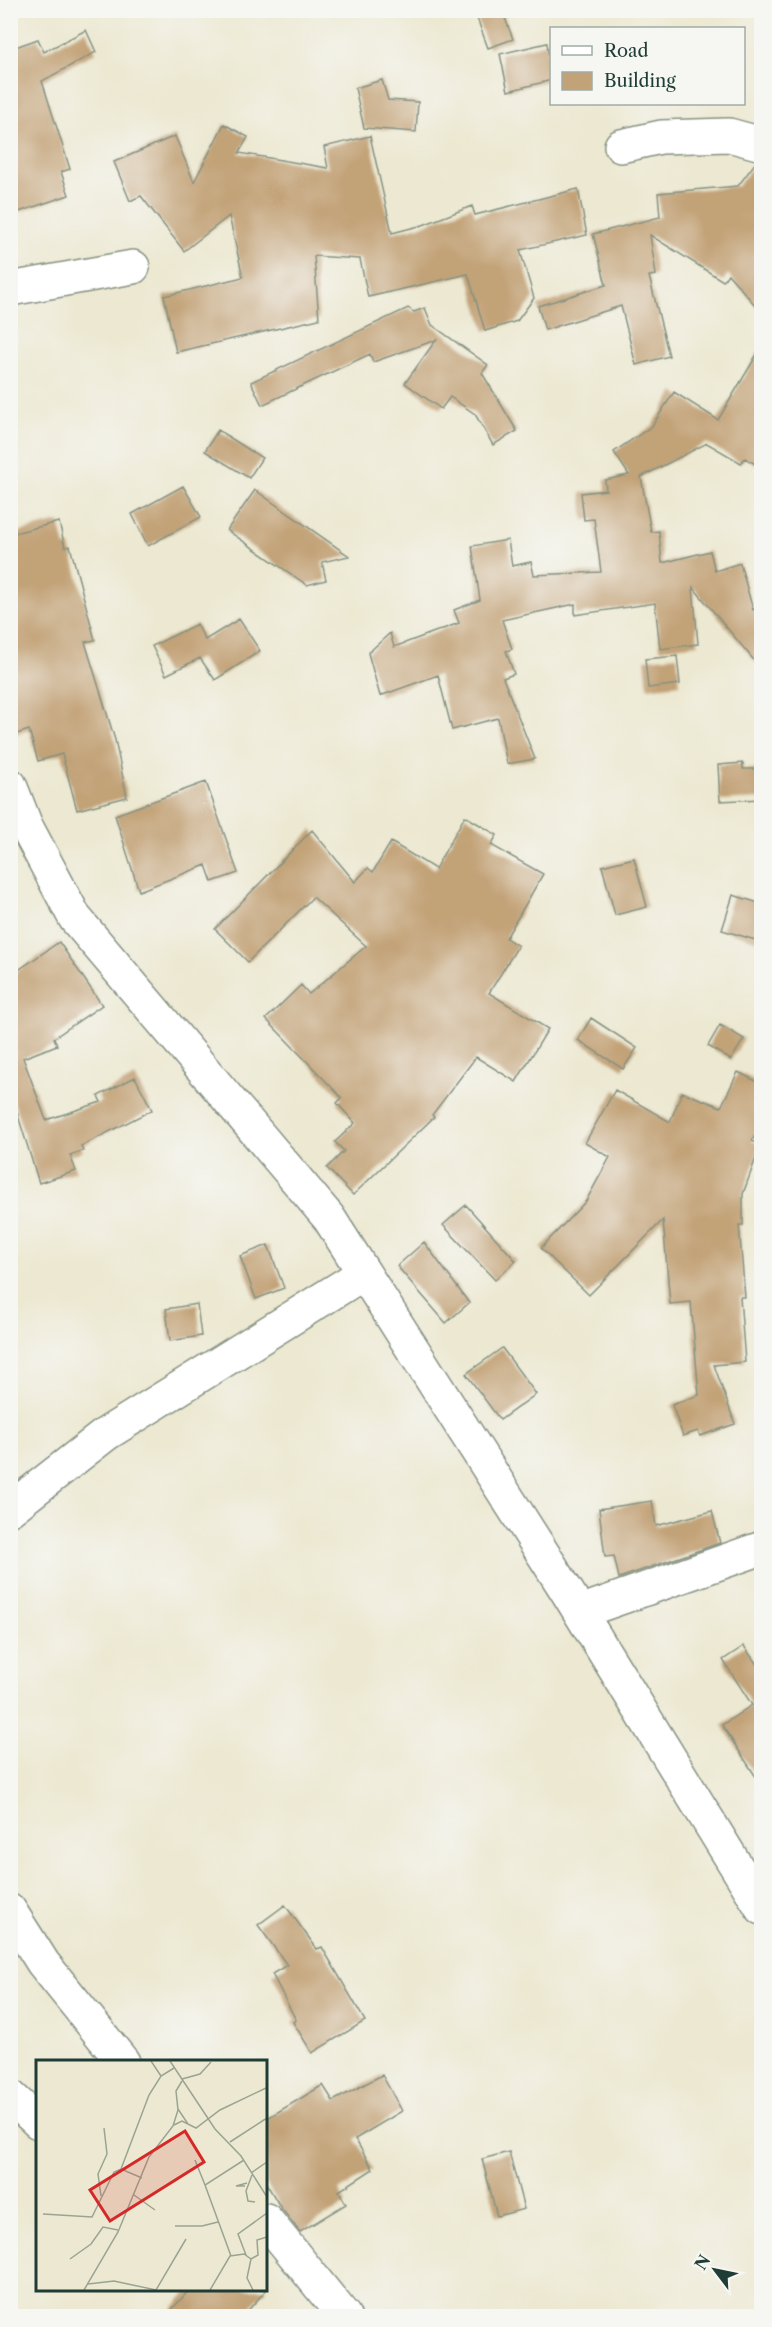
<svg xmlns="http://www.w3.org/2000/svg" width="772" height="2327" font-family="'Libre Caslon Text',serif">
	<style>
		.building { fill: #c2a277 }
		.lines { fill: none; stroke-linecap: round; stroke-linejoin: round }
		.minor-casing { stroke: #869282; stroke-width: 36 }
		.minor { stroke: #fff; stroke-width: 33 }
		.inset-road { fill: none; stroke: #9aa492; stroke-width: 1.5 }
		.view { fill: #d62828; fill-opacity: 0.15; stroke: #d62828; stroke-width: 3 }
		.inset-edge { fill: none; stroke: #1f3d34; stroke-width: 3 }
	</style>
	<rect width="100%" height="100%" fill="#f6f6f2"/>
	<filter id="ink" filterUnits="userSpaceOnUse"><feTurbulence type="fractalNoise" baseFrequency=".0167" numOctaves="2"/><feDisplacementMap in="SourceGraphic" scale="12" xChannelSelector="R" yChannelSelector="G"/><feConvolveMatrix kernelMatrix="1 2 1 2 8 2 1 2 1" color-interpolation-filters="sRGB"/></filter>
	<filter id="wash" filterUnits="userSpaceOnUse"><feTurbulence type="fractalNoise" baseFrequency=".008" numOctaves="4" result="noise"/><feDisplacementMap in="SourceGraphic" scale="24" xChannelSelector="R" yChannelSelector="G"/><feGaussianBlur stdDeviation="1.35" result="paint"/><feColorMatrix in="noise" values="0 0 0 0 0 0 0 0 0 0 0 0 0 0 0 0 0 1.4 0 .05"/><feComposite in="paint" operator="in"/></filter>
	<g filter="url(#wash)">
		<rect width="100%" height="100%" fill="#ece8d1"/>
		<g id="blocks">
			<path class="building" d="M 474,10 L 502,10 L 513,39 L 488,48 Z
				M 86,30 L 96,52 L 42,81 L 70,169 L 61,172 L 69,195 L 10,215 L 10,49 L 38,39 L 44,52 Z
				M 547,43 L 552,80 L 508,91 L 500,54 Z
				M 382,80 L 388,100 L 418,102 L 416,132 L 364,128 L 355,88 Z
				M 224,124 L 248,137 L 239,153 L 328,168 L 324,147 L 370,136 L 392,233 L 423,225 L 472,206 L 475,215 L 578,189 L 587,235 L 520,250 L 534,298 L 517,321 L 485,331 L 468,274 L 368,297 L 360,259 L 314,256 L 319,319 L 176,352 L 164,296 L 243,277 L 229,216 L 184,251 L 141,196 L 130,201 L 114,162 L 175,136 L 194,182 Z
				M 756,162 L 762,162 L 762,313 L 728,274 L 723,281 L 650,235 L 656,275 L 649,276 L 669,356 L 636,365 L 621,306 L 545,330 L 538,306 L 606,285 L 593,234 L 660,217 L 658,193 L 738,186 Z
				M 408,308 L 414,312 L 425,308 L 432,325 L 488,365 L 482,373 L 517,431 L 493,445 L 475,414 L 450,397 L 441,409 L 405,383 L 436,340 L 373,362 L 370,354 L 262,405 L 251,382 Z
				M 762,346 L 762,468 L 745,458 L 741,463 L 707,443 L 641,477 L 651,532 L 659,531 L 662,563 L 710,551 L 715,571 L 740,563 L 753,610 L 762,603 L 762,670 L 693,587 L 698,644 L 660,649 L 655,603 L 575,615 L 575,604 L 502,620 L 512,649 L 506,651 L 514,674 L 503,678 L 535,759 L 507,764 L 498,718 L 452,730 L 438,675 L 380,696 L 368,653 L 390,633 L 394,647 L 459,623 L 454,610 L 480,600 L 472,546 L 508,540 L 512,566 L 531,562 L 534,575 L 601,572 L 594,519 L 584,520 L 581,493 L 606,490 L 605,480 L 629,475 L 614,452 L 652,426 L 674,392 L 718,420 Z
				M 218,430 L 262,458 L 249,478 L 205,451 Z
				M 183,486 L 201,517 L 148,546 L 132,514 Z
				M 255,490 L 349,556 L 322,562 L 326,580 L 307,585 L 227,530 Z
				M 59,522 L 65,547 L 70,546 L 95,640 L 85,642 L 115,740 L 127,797 L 77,810 L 62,754 L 38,761 L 29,730 L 10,736 L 10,534 Z
				M 239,619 L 260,651 L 215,680 L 200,658 L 166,675 L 152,646 L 197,624 L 205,640 Z
				M 677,656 L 680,684 L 648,688 L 645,659 Z
				M 743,763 L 743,769 L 762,769 L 762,799 L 720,801 L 718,765 Z
				M 206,782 L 238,873 L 212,882 L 206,865 L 139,891 L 115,815 Z
				M 465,816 L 497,835 L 491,845 L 543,874 L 506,938 L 518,946 L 489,993 L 548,1029 L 516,1082 L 476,1057 L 432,1115 L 434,1117 L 353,1195 L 327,1168 L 344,1151 L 335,1142 L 355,1123 L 337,1103 L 342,1098 L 266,1019 L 301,985 L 309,994 L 366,946 L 313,897 L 248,962 L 215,929 L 312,830 L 355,882 L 368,868 L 373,872 L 391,842 L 435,869 Z
				M 634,858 L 647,907 L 615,915 L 602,866 Z
				M 733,895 L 762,904 L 762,942 L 722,930 Z
				M 59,942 L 102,1005 L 54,1038 L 57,1045 L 23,1058 L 46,1120 L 101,1102 L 98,1096 L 135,1077 L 152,1110 L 81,1146 L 83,1151 L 70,1155 L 76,1171 L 39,1183 L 10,1090 L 10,976 Z
				M 591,1018 L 637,1048 L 623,1069 L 578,1040 Z
				M 720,1025 L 744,1039 L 731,1060 L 708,1046 Z
				M 738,1072 L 762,1084 L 762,1121 L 752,1141 L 761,1144 L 743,1194 L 743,1225 L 739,1225 L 745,1297 L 740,1297 L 745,1362 L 714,1365 L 735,1424 L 700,1436 L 698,1431 L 683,1436 L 672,1405 L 699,1395 L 691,1302 L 670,1304 L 663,1220 L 589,1295 L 541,1248 L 586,1201 L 610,1157 L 585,1143 L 615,1090 L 670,1122 L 682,1092 L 721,1107 Z
				M 466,1205 L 516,1261 L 495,1280 L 443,1225 Z
				M 424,1242 L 469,1303 L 446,1323 L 397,1266 Z
				M 268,1245 L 284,1288 L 256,1299 L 240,1256 Z
				M 197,1304 L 201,1336 L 170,1341 L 166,1309 Z
				M 502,1348 L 536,1394 L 500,1420 L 466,1374 Z
				M 652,1501 L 656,1526 L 712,1511 L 720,1543 L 619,1578 L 614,1556 L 605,1557 L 599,1509 Z
				M 744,1646 L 762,1672 L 762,1786 L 722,1725 L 752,1705 L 723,1660 Z
				M 285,1905 L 317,1949 L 322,1947 L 365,2021 L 312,2053 L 293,2022 L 296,2020 L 272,1974 L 287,1965 L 258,1925 Z
				M 382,2075 L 402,2111 L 355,2139 L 373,2169 L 339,2191 L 346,2204 L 300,2232 L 281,2208 L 266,2183 L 266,2119 L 323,2085 L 333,2101 Z
				M 509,2152 L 524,2209 L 497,2216 L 482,2159 Z
				M 190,2289 L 267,2289 L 243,2316 L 166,2316 Z"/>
		</g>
	</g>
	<g filter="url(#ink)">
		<use href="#blocks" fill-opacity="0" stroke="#869282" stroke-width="1.5"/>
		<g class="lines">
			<defs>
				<path id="minor" d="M 621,146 L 661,137 L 729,135 L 762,144
					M 10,289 L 133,267
					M 10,785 L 26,826 L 75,918 L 329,1218 L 568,1593 L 762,1908
					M 10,1509 L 106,1434 L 364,1273
					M 580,1612 L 762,1548
					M 10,1911 L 43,1963 L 123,2062
					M 10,2096 L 38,2122
					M 266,2220 L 344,2316"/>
			</defs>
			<use href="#minor" class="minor-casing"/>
			<use href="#minor" class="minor"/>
		</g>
	</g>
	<g transform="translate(36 2060)">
		<rect width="231" height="231" fill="#ece8d1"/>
		<path class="inset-road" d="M 115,1 L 125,16M 134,1 L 179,69 L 205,96 L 231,137M 146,19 L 164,14 L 175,2M 142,49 L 152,64M 138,65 L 146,61 L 160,68 L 184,50 L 230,28M 194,82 L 231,58M 159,100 L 169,125M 85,109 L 113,35 L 125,16 L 138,8M 215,113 L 231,102M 216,115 L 210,131 L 212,141 L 219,142M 209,126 L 200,126 L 211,123M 98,135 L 119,150M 65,136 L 62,114 L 71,94 L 68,68M 7,154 L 56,157 L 78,112 L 85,109 L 106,118M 139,166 L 166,166 L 182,162M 210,195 L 202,174 L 231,153M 195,196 L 169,125 L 208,100M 34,199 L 55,184 L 67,167 L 82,170M 215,199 L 222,195 L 221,180 L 231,177M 52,224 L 78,221 L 120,230 L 150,179M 48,230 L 82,172 L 113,97 L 137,66 L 142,50 L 140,31 L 146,21M 174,230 L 194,196 L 208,194 L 215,199 L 211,218 L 217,230"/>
		<path class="view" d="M 149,71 L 168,102 L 74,161 L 54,130 Z"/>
		<rect width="231" height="231" class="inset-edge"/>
	</g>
	<rect width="772" height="2327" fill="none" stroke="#f6f6f2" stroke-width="36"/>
	<rect x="550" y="27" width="195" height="78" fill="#f6f6f2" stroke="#a0aca6" stroke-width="1.5"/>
	<rect x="562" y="46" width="30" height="9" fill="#ffffff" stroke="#a0aca6" stroke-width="1.5"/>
	<text x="604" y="57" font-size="18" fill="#1f3d34">Road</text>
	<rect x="562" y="72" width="30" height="18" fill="#c2a277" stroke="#a0aca6" stroke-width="1.5"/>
	<text x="604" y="87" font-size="18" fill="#1f3d34">Building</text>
	<g transform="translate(715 2270) rotate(302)" stroke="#f6f6f2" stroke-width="4.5" paint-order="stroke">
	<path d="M0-4.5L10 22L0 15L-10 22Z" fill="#1f3d34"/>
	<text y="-9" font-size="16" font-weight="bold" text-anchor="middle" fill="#1f3d34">N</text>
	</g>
</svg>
